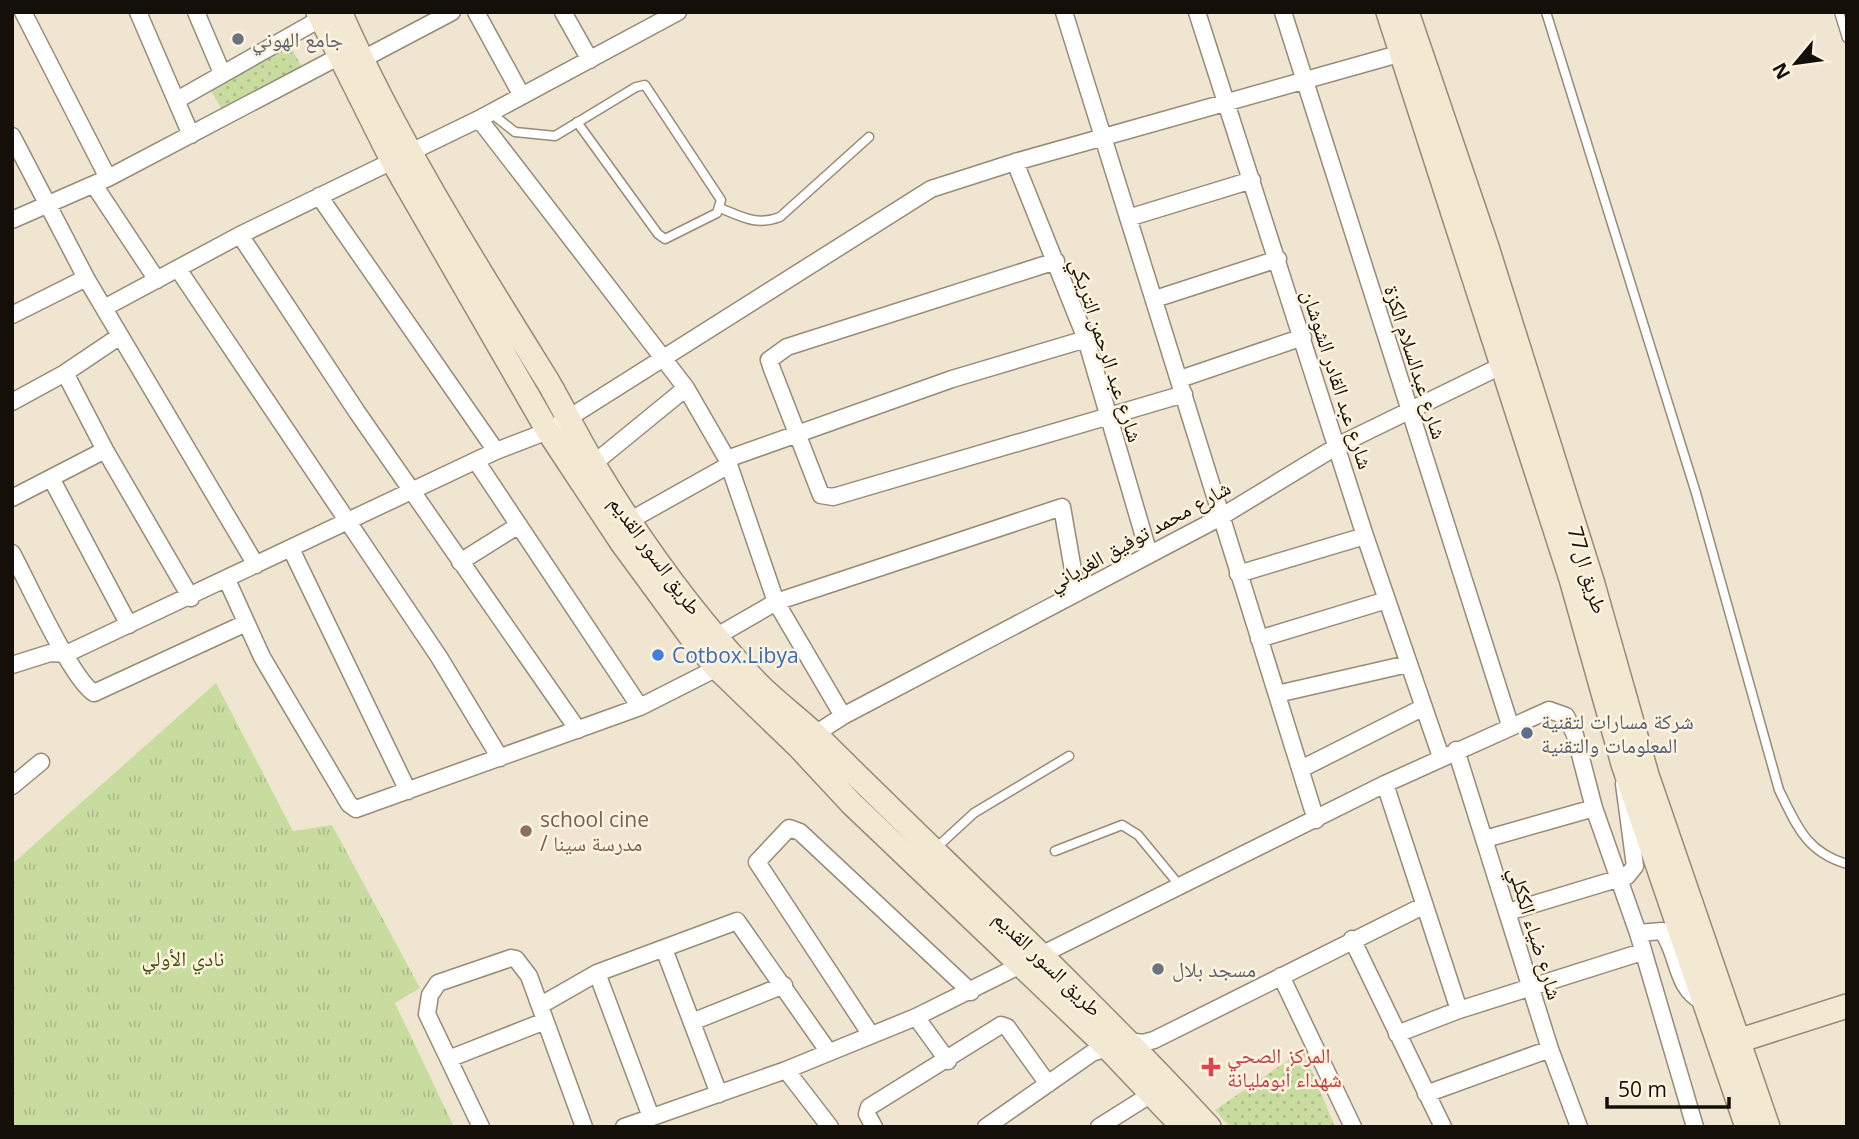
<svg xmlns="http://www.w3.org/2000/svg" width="1859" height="1139" font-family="'Open Sans','Noto Naskh Arabic',sans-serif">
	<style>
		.park { fill: url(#park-tufts) }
		.garden { fill: url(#garden-dots) }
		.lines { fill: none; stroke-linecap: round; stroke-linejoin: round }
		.service-casing { stroke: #958b78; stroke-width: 11 }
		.minor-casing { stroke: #958b78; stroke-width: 19 }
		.secondary-casing { stroke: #958b78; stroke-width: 26 }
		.service { stroke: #fff; stroke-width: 8 }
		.minor { stroke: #fff; stroke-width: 16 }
		.secondary { stroke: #f3e8d1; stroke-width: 23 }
		.worship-dot { fill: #6b7280; stroke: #fdf3de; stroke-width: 2.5 }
		.shop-dot { fill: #3f7fe0; stroke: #fdf3de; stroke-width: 2.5 }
		.service-dot { fill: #5c6f8a; stroke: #fdf3de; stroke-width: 2.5 }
		.education-dot { fill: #8d6e63; stroke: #fdf3de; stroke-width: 2.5 }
		.health-dot { fill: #e0444e; stroke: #fdf3de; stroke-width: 2.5 }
		.labels { text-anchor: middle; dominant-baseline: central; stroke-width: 5; stroke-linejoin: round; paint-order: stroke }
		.worship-label { font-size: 21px; fill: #5b616d; stroke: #fdf3de; text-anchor: start }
		.street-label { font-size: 21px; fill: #141009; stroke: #fdf3de }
		.shop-label { font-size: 21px; fill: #366cbe; stroke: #fdf3de; text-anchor: start }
		.service-label { font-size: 21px; fill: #4e5e75; stroke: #fdf3de; text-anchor: start }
		.education-label { font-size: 21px; fill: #785e54; stroke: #fdf3de; text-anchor: start }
		.park-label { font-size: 21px; fill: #405011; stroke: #fdf3de }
		.health-label { font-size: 21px; fill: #be3a42; stroke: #fdf3de; text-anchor: start }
	</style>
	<defs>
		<pattern id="park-tufts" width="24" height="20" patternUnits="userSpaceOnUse" patternTransform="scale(1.75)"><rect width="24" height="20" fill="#c8dca0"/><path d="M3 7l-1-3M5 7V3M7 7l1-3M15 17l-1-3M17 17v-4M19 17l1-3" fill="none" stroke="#abbc88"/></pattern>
		<pattern id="garden-dots" width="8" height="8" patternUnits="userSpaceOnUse" patternTransform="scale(1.75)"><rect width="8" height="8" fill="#c8dca0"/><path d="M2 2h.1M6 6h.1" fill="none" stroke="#abbc88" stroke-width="1.8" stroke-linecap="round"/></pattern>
	</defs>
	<rect width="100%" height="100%" fill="#f0e5d1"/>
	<path class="park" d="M 216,683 L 293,831 L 332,825 L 420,988 L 395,1003 L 454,1127 L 12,1127 L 12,864 Z"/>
	<path class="garden" d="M 287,41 L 302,67 L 223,111 L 208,86 Z
		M 1303,1050 L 1335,1127 L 1230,1127 L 1215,1110 Z"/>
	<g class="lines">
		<defs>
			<path id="service" d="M 1546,12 L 1696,493 L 1779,790 C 1797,826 1806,852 1847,864
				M 1839,12 L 1847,38
				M 491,113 L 515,132 L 555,136 L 636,87 L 645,85 L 721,200 L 717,213 L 665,239 L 658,234 L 577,122
				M 720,208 C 742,217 757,226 780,217 L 869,137
				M 935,849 L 974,813 L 1069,756
				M 1055,851 L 1122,825 L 1138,835 L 1180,886"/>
			<path id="minor" d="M 23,12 L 108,178
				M 138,12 L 191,135
				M 196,12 L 222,73
				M 476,12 L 522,96
				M 563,12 L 590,60
				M 1064,12 L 1316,820
				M 1197,12 L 1365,536 L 1441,757
				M 1283,12 L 1510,725
				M 361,60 L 452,12
				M 177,100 L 320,19
				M 479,119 L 686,388 L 727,459 L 776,602 L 843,716
				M 12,136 L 86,278 L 256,565
				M 1015,162 L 1086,339 L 1149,554
				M 94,185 L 157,280
				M 319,196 L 496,451
				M 1128,218 L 1252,180
				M 12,220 L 108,178 L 338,57
				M 240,235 L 357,412 L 578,730
				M 1056,261 L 787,347 L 769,360 L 772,369 L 821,495 L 833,497 L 1184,394
				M 178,269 L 439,657 L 500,758
				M 1155,299 L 1278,259
				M 104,308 L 240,235 L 479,119 L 678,12
				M 12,315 L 86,278
				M 65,373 L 105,450 L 191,598
				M 1180,379 L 1303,337
				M 12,402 L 65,373 L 120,336
				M 727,459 L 952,379 L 1086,339
				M 476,461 L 640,707
				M 593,464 L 686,388
				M 51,478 L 129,625
				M 12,498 L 105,450
				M 629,521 L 729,465
				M 291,549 L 408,791
				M 12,553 C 27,581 72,680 94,693 L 246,623
				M 460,562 L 519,525
				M 1238,574 L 1365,536
				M 227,580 L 262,657 L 349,804 L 356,809 L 640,707 L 717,668
				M 717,636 L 776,602 L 1062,507 L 1077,593
				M 1259,639 L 1387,600
				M 12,665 L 50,653 L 66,654 L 496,451 L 548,431 L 931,189 L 1015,162 L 1402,53
				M 1277,694 L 1408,664
				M 809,738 L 843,716 L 1219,518 L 1339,445 L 1503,365
				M 1456,750 L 1550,1049 L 1579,1127
				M 1301,769 L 1424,707
				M 1385,784 L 1459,1010
				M 12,786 L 41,762
				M 1485,839 L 1594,808
				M 1508,912 L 1627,876 L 1635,866 L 1624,784
				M 1638,933 L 1662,931 C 1679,953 1675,988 1702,1001
				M 1352,939 L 1443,1127
				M 664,949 L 719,1094
				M 597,973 L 651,1117
				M 1281,976 L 1353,1127
				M 541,1005 L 597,973 L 737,921 L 828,1051
				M 916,1017 L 948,1061
				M 692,1022 L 784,985
				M 1397,1034 L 1459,1010 L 1642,952
				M 871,1035 L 757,862 L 789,828 L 800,832 L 971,992
				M 451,1058 L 545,1021
				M 786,1070 L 830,1127
				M 1426,1094 L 1550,1049
				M 481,1127 L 427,1014 L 430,995 L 438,983 L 511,958 L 516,959 L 529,976 L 584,1127
				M 624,1127 L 786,1070 L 916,1017 L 1385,784 L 1549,710 L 1566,716 L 1575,735 L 1594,808 L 1638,933 L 1695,1127
				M 874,1127 L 867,1114 L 869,1107 L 1001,1025 L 1007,1027 L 1048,1084
				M 986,1127 L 1092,1053 L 1128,1041 L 1143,1043 L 1154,1040 L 1423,906
				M 1099,1127 L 1153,1093"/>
			<path id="secondary" d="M 318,12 L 392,160 L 548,431 L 622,543 L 691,637 L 717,668 L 799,747 L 851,803 L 1107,1047 L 1183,1127
				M 340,12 C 397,141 473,261 547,380 C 564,409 578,439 596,468 C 642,545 697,620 759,685 C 779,705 803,722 823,742 C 952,870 1086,994 1209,1127
				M 1388,12 L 1571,579 L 1623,764 L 1747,1127
				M 1407,12 L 1487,247 L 1593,584 L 1647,775 L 1768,1127
				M 1738,1041 L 1847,1006"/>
		</defs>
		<use href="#service" class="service-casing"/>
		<use href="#minor" class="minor-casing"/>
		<use href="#secondary" class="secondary-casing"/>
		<use href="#service" class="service"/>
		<use href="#minor" class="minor"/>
		<use href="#secondary" class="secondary"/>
	</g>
	<g class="worship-dot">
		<circle cx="238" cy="39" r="7"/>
		<circle cx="1158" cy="969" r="7"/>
	</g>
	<circle class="shop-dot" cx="658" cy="655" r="7"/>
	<circle class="service-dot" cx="1527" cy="733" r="7"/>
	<circle class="education-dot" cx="526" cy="831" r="7"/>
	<path class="health-dot" d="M1207.5 1056.5h7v7h7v7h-7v7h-7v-7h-7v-7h7z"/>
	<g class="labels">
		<g class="worship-label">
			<text x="252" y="39">جامع الهوني</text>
			<text x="1172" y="969">مسجد بلال</text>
		</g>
		<g class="street-label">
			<text transform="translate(1107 350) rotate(72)">شارع عبد الرحمن التريكي</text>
			<text transform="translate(1416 362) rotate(72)">شارع عبدالسلام الكزة</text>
			<text transform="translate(1338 379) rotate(72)">شارع عبد القادر الشوشان</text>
			<text transform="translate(1139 535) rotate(-29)">شارع محمد توفيق الغرياني</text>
			<text transform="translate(656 555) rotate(54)">طريق السور القديم</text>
			<text transform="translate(1588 570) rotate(73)">طريق ال77</text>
			<text transform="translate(1536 933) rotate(73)">شارع ضياء الككلي</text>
			<text transform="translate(1048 963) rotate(44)">طريق السور القديم</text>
		</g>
		<g class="shop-label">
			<text x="672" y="655">Cotbox.Libya</text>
		</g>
		<g class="service-label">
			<text x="1541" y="721">شركة مسارات لتقنية<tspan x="1541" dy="24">المعلومات والتقنية</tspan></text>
		</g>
		<g class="education-label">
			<text x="540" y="819">school cine<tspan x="540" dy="24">/ مدرسة سينا</tspan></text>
		</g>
		<g class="park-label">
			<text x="183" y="958">نادي الأولي</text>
		</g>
		<g class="health-label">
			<text x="1227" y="1055">المركز الصحي<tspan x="1227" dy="24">شهداء أبومليانة</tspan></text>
		</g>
	</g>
	<rect width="1859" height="1139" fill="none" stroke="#141009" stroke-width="28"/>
	<g transform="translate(1796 63) rotate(241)" stroke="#fdf3de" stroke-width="5" paint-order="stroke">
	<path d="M0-5L12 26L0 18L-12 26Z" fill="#141009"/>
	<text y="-10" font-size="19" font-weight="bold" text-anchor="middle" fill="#141009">N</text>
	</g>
	<path d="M1607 1097v10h122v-10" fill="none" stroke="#141009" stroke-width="3.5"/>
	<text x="1618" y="1097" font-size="21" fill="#141009" stroke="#fdf3de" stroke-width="5" paint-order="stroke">50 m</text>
</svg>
